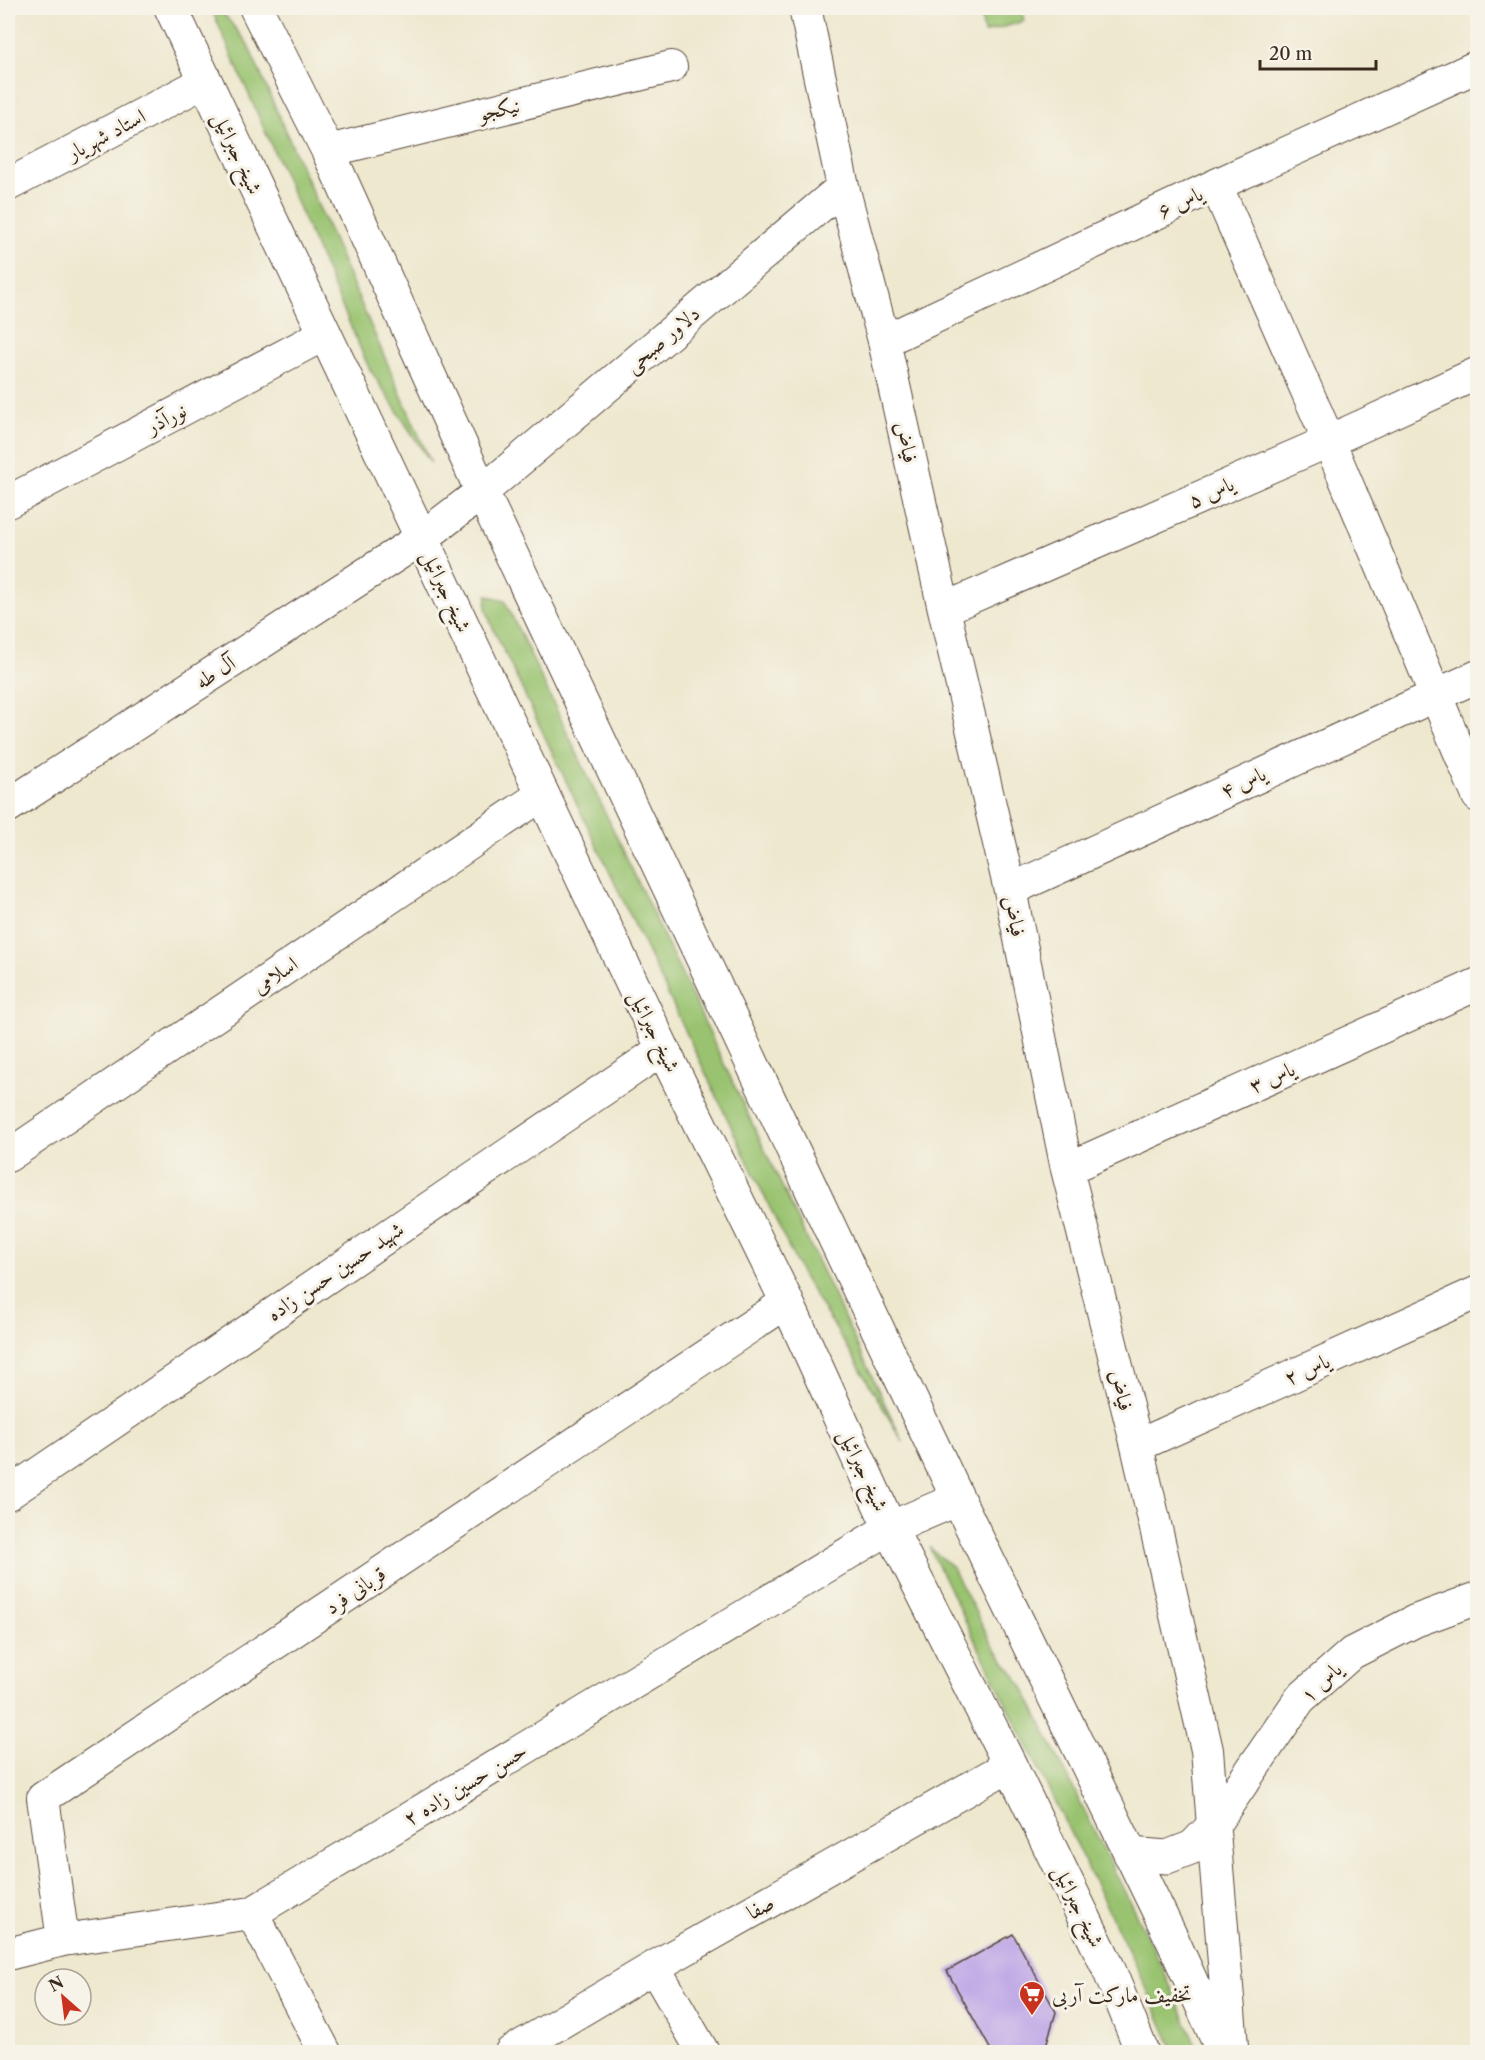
<svg xmlns="http://www.w3.org/2000/svg" width="1485" height="2060" font-family="'Libre Caslon Text',Amiri,serif">
	<style>
		.green { fill: #99c370; stroke: #6a7647; stroke-width: 1.5 }
		.building { fill: #b79ee6 }
		.lines { fill: none; stroke-linecap: round; stroke-linejoin: round }
		.minor-casing { stroke: #564639; stroke-width: 34 }
		.tertiary-casing { stroke: #564639; stroke-width: 35 }
		.minor { stroke: #fff; stroke-width: 32 }
		.tertiary { stroke: #fff; stroke-width: 33 }
		.labels { text-anchor: middle; dominant-baseline: central; stroke-width: 6; stroke-linejoin: round; paint-order: stroke }
		.street-label { font-size: 21px; fill: #3b2a1e; stroke: #f7f3e8 }
		.poi-label { font-size: 21px; fill: #3b2a1e; stroke: #f7f3e8; text-anchor: start }
	</style>
	<rect width="100%" height="100%" fill="#f7f3e8"/>
	<filter id="ink" filterUnits="userSpaceOnUse"><feTurbulence type="fractalNoise" baseFrequency=".0167" numOctaves="2"/><feDisplacementMap in="SourceGraphic" scale="12" xChannelSelector="R" yChannelSelector="G"/><feConvolveMatrix kernelMatrix="1 2 1 2 8 2 1 2 1" color-interpolation-filters="sRGB"/></filter>
	<filter id="wash" filterUnits="userSpaceOnUse"><feTurbulence type="fractalNoise" baseFrequency=".008" numOctaves="4" result="noise"/><feDisplacementMap in="SourceGraphic" scale="24" xChannelSelector="R" yChannelSelector="G"/><feGaussianBlur stdDeviation="1.35" result="paint"/><feColorMatrix in="noise" values="0 0 0 0 0 0 0 0 0 0 0 0 0 0 0 0 0 1.4 0 .05"/><feComposite in="paint" operator="in"/></filter>
	<g filter="url(#wash)">
		<rect width="100%" height="100%" fill="#eee8cf"/>
		<path class="green" d="M 211,8 L 219,8 L 247,43 L 431,463 L 369,368 Z
			M 980,8 L 1021,8 L 1024,21 L 984,33 Z
			M 487,595 L 505,601 L 903,1442 L 854,1358 L 802,1275 L 491,624 L 486,608 Z
			M 929,1547 L 952,1567 L 995,1649 L 1021,1683 L 1162,1967 L 1199,2052 L 1175,2052 L 1141,1976 Z"/>
		<g id="blocks">
			<path class="building" d="M 1013,1934 L 1056,2012 L 1044,2052 L 992,2052 L 947,1971 Z"/>
		</g>
	</g>
	<g filter="url(#ink)">
		<use href="#blocks" fill-opacity="0" stroke="#564639" stroke-width="1.5"/>
		<g class="lines">
			<defs>
				<path id="minor" d="M 805,8 L 843,187 L 884,341 L 944,609 L 1010,890 L 1067,1169 L 1137,1446 L 1207,1750 L 1213,1826
					M 328,151 L 671,67
					M 8,185 L 204,82
					M 1216,185 L 1329,441 L 1478,796
					M 884,341 L 1216,185 L 1478,66
					M 482,492 L 843,187
					M 8,502 L 325,334
					M 944,609 L 1329,441 L 1478,373
					M 1010,890 L 1478,676
					M 8,1156 L 543,794
					M 1067,1169 L 1478,984
					M 1137,1446 L 1478,1292
					M 8,1494 L 663,1049
					M 1213,1826 L 1300,1699 L 1352,1653 L 1415,1621 L 1478,1598
					M 252,1913 L 325,2052
					M 63,1940 L 43,1798 L 787,1302
					M 8,1954 L 63,1940 L 252,1913 L 890,1528
					M 654,1967 L 703,2052
					M 511,2052 L 654,1967 L 1010,1765"/>
				<path id="tertiary" d="M 171,8 L 663,1049 L 787,1302 L 890,1528 L 1010,1765 L 1108,1967 L 1142,2052
					M 256,8 L 328,151 L 482,492 L 958,1499 L 1173,1941 L 1223,2052
					M 8,806 L 422,538 L 482,492
					M 890,1528 L 958,1499
					M 1213,1826 L 1232,2052
					M 1130,1854 L 1167,1857 L 1193,1847 L 1213,1826"/>
			</defs>
			<use href="#minor" class="minor-casing"/>
			<use href="#tertiary" class="tertiary-casing"/>
			<use href="#minor" class="minor"/>
			<use href="#tertiary" class="tertiary"/>
		</g>
	</g>
	<defs>
		<symbol id="supermarket-pin" viewBox="-11 -11 22 30"><path d="M0 17L-7.5 6A9.5 9.5 0 1 1 7.5 6Z" fill="#c8321e" stroke="#f7f3e8"/><path d="M-6-5.5h2.5l.6 2H6L4.5 2H-2.5L-4.4-4H-6ZM-1.5 3.2a1.3 1.3 0 1 0 .1 0ZM3 3.2a1.3 1.3 0 1 0 .1 0Z" fill="#fff"/></symbol>
	</defs>
	<g fill-rule="evenodd">
		<use href="#supermarket-pin" x="1017" y="1979" width="30" height="40"/>
	</g>
	<g class="labels">
		<g class="street-label">
			<text transform="translate(499 109) rotate(-14)">نیکجو</text>
			<text transform="translate(106 134) rotate(-28)">استاد شهریار</text>
			<text transform="translate(238 153) rotate(65)">شیخ جبرائیل</text>
			<text transform="translate(1180 202) rotate(-25)">یاس ۶</text>
			<text transform="translate(662 339) rotate(-40)">دلاور صبحی</text>
			<text transform="translate(166 418) rotate(-28)">نورآذر</text>
			<text transform="translate(907 442) rotate(77)">فیاض</text>
			<text transform="translate(1211 492) rotate(-24)">یاس ۵</text>
			<text transform="translate(447 591) rotate(65)">شیخ جبرائیل</text>
			<text transform="translate(215 672) rotate(-33)">آل طه</text>
			<text transform="translate(1243 782) rotate(-25)">یاس ۴</text>
			<text transform="translate(1015 916) rotate(78)">فیاض</text>
			<text transform="translate(275 975) rotate(-34)">اسلامی</text>
			<text transform="translate(655 1031) rotate(64)">شیخ جبرائیل</text>
			<text transform="translate(1272 1077) rotate(-24)">یاس ۳</text>
			<text transform="translate(335 1271) rotate(-34)">شهید حسین حسن زاده</text>
			<text transform="translate(1307 1369) rotate(-24)">یاس ۲</text>
			<text transform="translate(1122 1390) rotate(76)">فیاض</text>
			<text transform="translate(864 1470) rotate(65)">شیخ جبرائیل</text>
			<text transform="translate(355 1590) rotate(-34)">قربانی فرد</text>
			<text transform="translate(1321 1682) rotate(-43)">یاس ۱</text>
			<text transform="translate(465 1784) rotate(-31)">حسن حسین زاده ۲</text>
			<text transform="translate(1079 1906) rotate(64)">شیخ جبرائیل</text>
			<text transform="translate(760 1907) rotate(-30)">صفا</text>
		</g>
		<g class="poi-label">
			<text x="1052" y="1994">تخفیف مارکت آربی</text>
		</g>
	</g>
	<rect width="1485" height="2060" fill="none" stroke="#f7f3e8" stroke-width="30"/>
	<g transform="translate(63 1997) rotate(332)"><circle r="28" fill="#f7f3e8" stroke="#aca397" stroke-width="1.5"/>
	<path d="M0-4.5L10 22L0 15L-10 22Z" fill="#c8321e"/>
	<text y="-9" font-size="16" font-weight="bold" text-anchor="middle" fill="#3b2a1e">N</text>
	</g>
	<path d="M1260 60v9h116v-9" fill="none" stroke="#3b2a1e" stroke-width="3"/>
	<text x="1269" y="60" font-size="18" fill="#3b2a1e" stroke="#f7f3e8" stroke-width="4.5" paint-order="stroke">20 m</text>
</svg>
